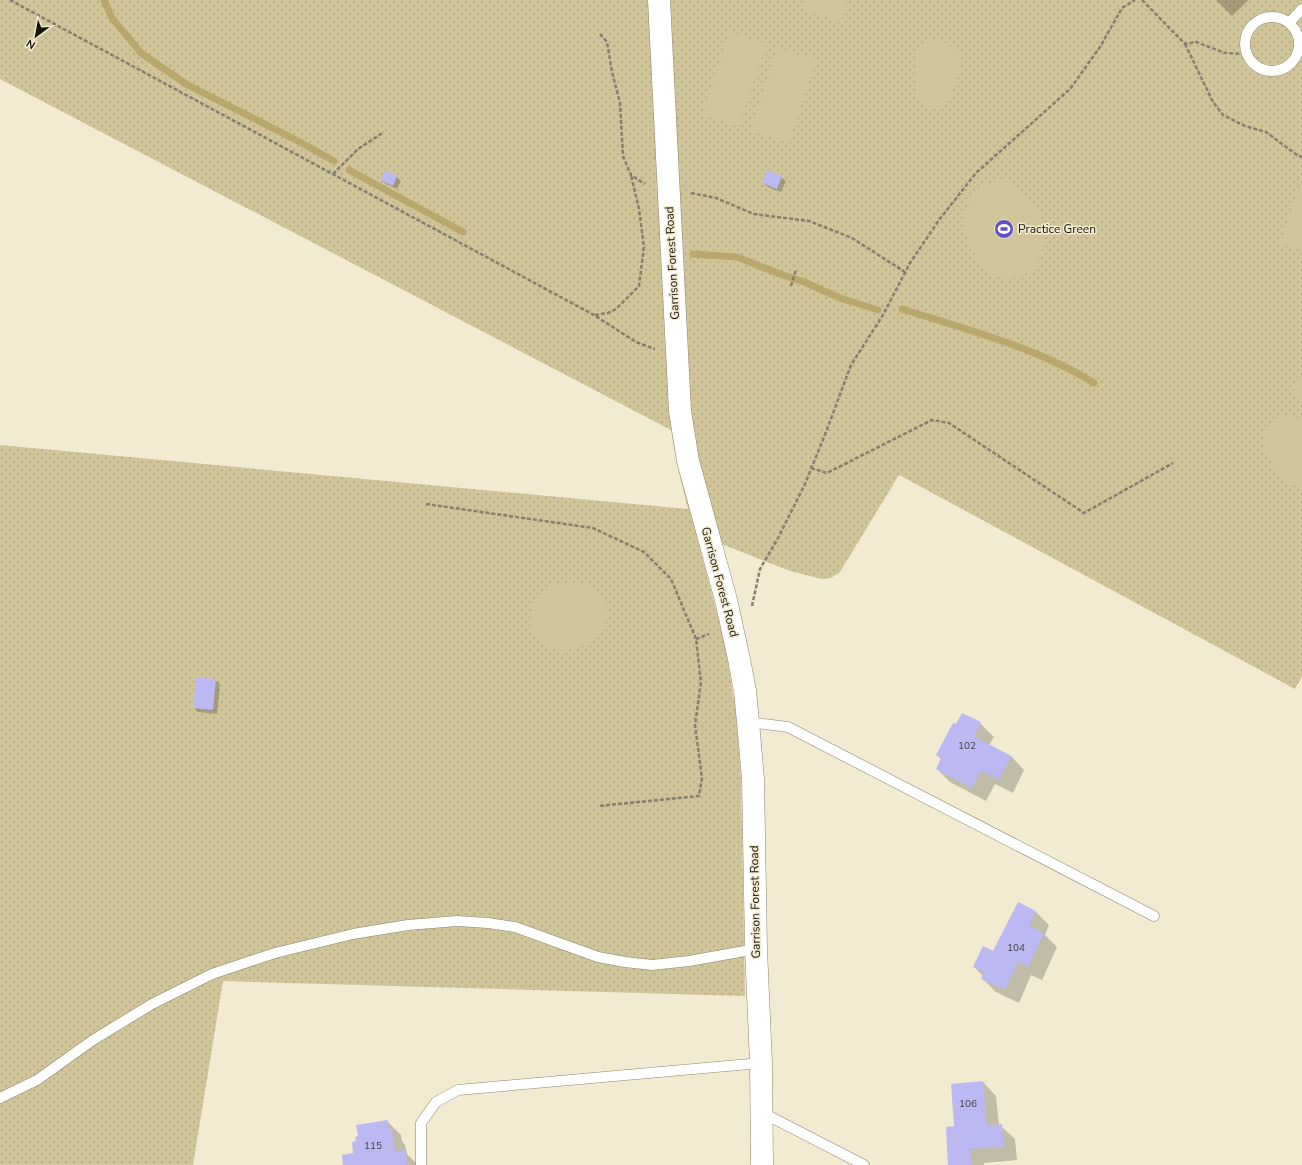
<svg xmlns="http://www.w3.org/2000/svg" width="1302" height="1165" font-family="'Nunito Sans',sans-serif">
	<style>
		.grass { fill: url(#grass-dots) }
		.green { fill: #d0c499 }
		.shadow { fill: #0003 }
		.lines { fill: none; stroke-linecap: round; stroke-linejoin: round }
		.stream { stroke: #b9a86d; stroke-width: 7 }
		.building { fill: #bcb8f2 }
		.lane-casing { stroke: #8b846d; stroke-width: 11 }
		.secondary-casing { stroke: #8b846d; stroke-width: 23 }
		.path { stroke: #847f6e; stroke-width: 2.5; stroke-dasharray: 4 2; stroke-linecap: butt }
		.lane { stroke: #fff; stroke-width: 10 }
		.secondary { stroke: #fff; stroke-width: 22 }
		.labels { text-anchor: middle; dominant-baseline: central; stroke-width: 3; stroke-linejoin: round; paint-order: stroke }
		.number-label { font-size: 10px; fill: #403d45 }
		.poi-label { font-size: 12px; fill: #17140b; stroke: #f2ebd2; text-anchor: start }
		.street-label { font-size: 12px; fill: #17140b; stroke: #f2ebd2 }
	</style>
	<defs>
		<pattern id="grass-dots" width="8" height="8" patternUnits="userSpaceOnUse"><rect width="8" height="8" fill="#d0c499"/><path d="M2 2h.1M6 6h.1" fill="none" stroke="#b2a882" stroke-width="1.8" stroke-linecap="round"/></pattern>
	</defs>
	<rect width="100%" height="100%" fill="#f2ebd2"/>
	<path class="grass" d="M 0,0 L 1302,0 L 1302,676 L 1295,689 L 899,475 L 840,572 L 831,578 L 822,579 L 790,571 L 696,534 L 725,644 L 736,712 L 741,778 L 745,996 L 223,981 L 193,1165 L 0,1165 L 0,445 L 688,509 L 677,464 L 671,430 L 0,79 Z"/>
	<path class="green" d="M 807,0 L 848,0 L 841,22 L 804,10 Z
		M 730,32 L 767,44 L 739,126 L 703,114 Z
		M 931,40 C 947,41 952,46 962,58 C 961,68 957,75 954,84 C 952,89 951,95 949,99 C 944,106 935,109 927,106 C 922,105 918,100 916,96 C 914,87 917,80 916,71 C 915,55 911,46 931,40 Z
		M 778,48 L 816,60 L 789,142 L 751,130 Z
		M 994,181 C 1000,181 1007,181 1012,183 C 1016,185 1019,188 1022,191 C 1037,204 1046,220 1044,241 C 1042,257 1037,272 1020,276 C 1015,278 1007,279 1002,278 C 994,276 987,270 982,264 C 957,239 957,196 994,181 Z
		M 1302,182 L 1302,251 L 1280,243 Z
		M 1302,376 L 1302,403 C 1296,396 1291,391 1295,381 Z
		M 1290,415 L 1302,420 L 1302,487 L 1291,484 L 1281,476 L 1263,450 L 1265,430 L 1269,424 L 1278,418 Z
		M 568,582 C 574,582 580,582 586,584 C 618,597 610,635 581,646 C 573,650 566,652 557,650 C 527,645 522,606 545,589 C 551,584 560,583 568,582 Z"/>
	<path class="shadow" d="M 1216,0 L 1249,0 L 1232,16 Z
		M 397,177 L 401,181 L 397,189 L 386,184 L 382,180 Z
		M 781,177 L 786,181 L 781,192 L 768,187 L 763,183 Z
		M 215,680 L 220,684 L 217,714 L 198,712 L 194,708 Z
		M 980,723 L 994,737 L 989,745 L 1011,756 L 1024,770 L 1013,793 L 995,784 L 986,801 L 950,782 L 937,769 L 942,760 L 937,755 L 957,725 Z
		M 1036,912 L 1049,925 L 1045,935 L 1057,947 L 1042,980 L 1031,975 L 1019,1003 L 996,992 L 982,978 L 983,976 L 974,967 L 994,952 Z
		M 983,1082 L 996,1096 L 999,1126 L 1001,1126 L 1015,1139 L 1017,1160 L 984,1163 L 984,1165 L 949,1165 L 955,1127 Z
		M 388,1122 L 401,1135 L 402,1141 L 405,1145 L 407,1154 L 418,1165 L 344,1165 L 355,1154 L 357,1142 Z"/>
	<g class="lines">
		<path class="stream" d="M 104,0 L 112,18 L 141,53 L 186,84 L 298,141 L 334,161
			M 349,170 L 463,232
			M 693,254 L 737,257 L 780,274 L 804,282 L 840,298 L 878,310
			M 902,309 C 965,329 1038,348 1094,383"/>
	</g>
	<path class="building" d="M 385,170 L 397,176 L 393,186 L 381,180 Z
		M 767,170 L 782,176 L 777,189 L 762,183 Z
		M 196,677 L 216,679 L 213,710 L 193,708 Z
		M 962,713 L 981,722 L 974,736 L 1011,756 L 999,780 L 981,771 L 972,788 L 936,769 L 941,758 L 936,755 L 953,723 L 956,724 Z
		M 1018,902 L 1036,911 L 1029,926 L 1044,933 L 1028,967 L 1018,962 L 1005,990 L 981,979 L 984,972 L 973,967 L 983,946 L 993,951 Z
		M 983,1081 L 987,1126 L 1002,1124 L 1004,1147 L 970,1149 L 972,1165 L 948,1165 L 946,1127 L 954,1126 L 951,1084 Z
		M 388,1120 L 389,1131 L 392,1130 L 395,1151 L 405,1150 L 407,1165 L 343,1165 L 342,1155 L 353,1153 L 352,1142 L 356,1141 L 355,1137 L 358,1136 L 356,1125 Z"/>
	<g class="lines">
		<defs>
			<path id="lane" d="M1245 44a27 27 0 1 1 54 0a27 27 0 1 1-54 0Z
				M 1289,23 L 1302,9
				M 748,722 L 788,727 L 1154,916
				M 0,1098 L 37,1080 L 93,1040 L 152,1004 L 212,974 L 275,953 L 353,934 L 408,925 L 457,921 L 488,923 L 515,927 L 598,957 L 625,962 L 652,965 L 689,961 L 756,949
				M 761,1112 L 864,1165
				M 421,1165 L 421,1123 L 436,1102 L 458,1090 L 761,1063"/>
			<path id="secondary" d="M 659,0 L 680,411 L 688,461 L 726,600 L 739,659 L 745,691 L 748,722 L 753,779 L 756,949 L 761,1063 L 762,1165"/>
		</defs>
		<use href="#lane" class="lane-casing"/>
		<use href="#secondary" class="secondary-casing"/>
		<path class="path" d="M 10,0 L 594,315 L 636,342 L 655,349
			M 1142,0 L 1185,44 L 1196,42 L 1225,53 L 1247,54
			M 600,34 L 607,42 L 612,72 L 620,103 L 623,156 L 631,175 L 645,184
			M 1185,44 L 1213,102 L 1223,115 L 1245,126 L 1266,132 L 1297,155 L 1302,157
			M 333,174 L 358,149 L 384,132
			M 691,193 L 716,198 L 754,214 L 809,221 L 852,238 L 905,272
			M 791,286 L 796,270
			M 595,315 L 608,313 L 616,309 L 639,286 L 644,247 L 639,209 L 631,175
			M 811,468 L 827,473 L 932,420 L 949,423 L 1084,513 L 1173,463
			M 426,504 L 593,528 L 644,552 L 671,579 L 696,639 L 701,682 L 695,725 L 702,778 L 699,796 L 598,806
			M 752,606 L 760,569 L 777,540 L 805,484 L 826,432 L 851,365 L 883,315 L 910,263 L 939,220 L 976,173 L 1070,89 L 1100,47 L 1122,8 L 1135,0
			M 696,639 L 709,634"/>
		<use href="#lane" class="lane"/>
		<use href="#secondary" class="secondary"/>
	</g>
	<defs>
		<symbol id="stadium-disc" viewBox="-11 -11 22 22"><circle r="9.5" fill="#644cc5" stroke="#f2ebd2"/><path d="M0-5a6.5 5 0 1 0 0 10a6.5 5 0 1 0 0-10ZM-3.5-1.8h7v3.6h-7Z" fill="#fff"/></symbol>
	</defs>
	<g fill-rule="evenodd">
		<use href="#stadium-disc" x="993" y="218" width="22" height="22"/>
	</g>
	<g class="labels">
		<g class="number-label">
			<text x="967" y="746">102</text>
			<text x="1016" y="948">104</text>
			<text x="968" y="1104">106</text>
			<text x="373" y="1146">115</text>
		</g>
		<g class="poi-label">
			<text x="1018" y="229">Practice Green</text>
		</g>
		<g class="street-label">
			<text transform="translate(672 263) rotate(-93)">Garrison Forest Road</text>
			<text transform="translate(720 582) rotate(75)">Garrison Forest Road</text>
			<text transform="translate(755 902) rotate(-91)">Garrison Forest Road</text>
		</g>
	</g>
	<g transform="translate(36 36) rotate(212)" stroke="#f2ebd2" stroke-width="3" paint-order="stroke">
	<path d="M0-3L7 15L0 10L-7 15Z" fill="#17140b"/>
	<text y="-6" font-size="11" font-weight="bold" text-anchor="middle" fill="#17140b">N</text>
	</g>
</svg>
